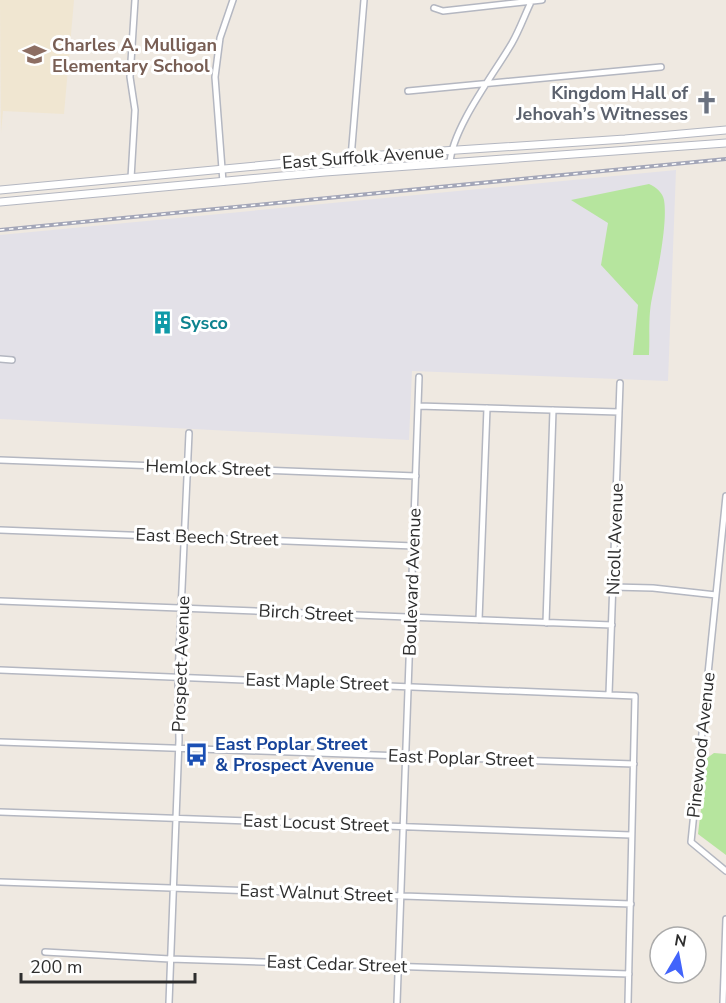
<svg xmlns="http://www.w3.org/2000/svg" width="726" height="1003" font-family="'Nunito Sans',sans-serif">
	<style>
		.industrial { fill: #e3e1e8 }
		.education { fill: #f0e6d1 }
		.green { fill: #b6e59e }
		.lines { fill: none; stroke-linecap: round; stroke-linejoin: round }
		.minor-casing { stroke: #b4b7c1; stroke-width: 8 }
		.secondary-casing { stroke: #b4b7c1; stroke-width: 9 }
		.minor { stroke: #fff; stroke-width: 5 }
		.secondary { stroke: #fff; stroke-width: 7 }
		.rail-casing { stroke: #a3a6b8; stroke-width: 4 }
		.rail { stroke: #fff; stroke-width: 1.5; stroke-dasharray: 4.5; stroke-linecap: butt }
		.labels { text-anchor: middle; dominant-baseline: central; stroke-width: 6; stroke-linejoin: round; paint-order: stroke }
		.education-label { font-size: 18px; font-weight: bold; fill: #785e54; stroke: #fff; text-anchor: start }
		.worship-label { font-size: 18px; font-weight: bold; fill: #5b616d; stroke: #fff; text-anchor: end }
		.street-label { font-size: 18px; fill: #2e2e2e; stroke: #fff }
		.culture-label { font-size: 18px; font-weight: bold; fill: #0d838f; stroke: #fff; text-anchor: start }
		.transit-label { font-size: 18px; font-weight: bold; fill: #164399; stroke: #fff; text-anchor: start }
	</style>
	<rect width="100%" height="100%" fill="#efe9e1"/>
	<path class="industrial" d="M 676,170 L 668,381 L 412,371 L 409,440 L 0,419 L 0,235 Z"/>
	<path class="education" d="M 0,0 L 74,0 L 64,114 L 3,111 L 1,133 Z"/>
	<path class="green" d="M 649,184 C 656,187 663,193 664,200 C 668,223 657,275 652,298 C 648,316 650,337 649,355 L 633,355 L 638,305 L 601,265 L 608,223 L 571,200 Z
		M 714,753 L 726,754 L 726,855 L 698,834 L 707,758 Z"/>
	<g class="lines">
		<defs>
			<path id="minor" d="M 434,8 L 443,11 L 542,0
				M 408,91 L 661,67
				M 450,163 C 452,128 494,74 512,43 C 520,29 525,14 532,0
				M 350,170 L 364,0
				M 131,178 L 135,110 L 130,77 L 135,0
				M 223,182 L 215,77 L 220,38 L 233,0
				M 0,359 L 12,360
				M 418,406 L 619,412
				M 0,460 L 416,476
				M 726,496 L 691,842 L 726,871
				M 0,530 L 414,546
				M 613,587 L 653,588 L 716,595
				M 0,601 L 612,625
				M 479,620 L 487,408
				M 546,623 L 553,410
				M 0,670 L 635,696 L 628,1003
				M 609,694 L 620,383
				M 0,742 L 634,764
				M 0,812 L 631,835
				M 0,882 L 631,904
				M 45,952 L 170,959 L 629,974
				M 169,1003 L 179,740 L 178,677 L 189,433
				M 397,1003 L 419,377
				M 723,1003 L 726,919"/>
			<path id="secondary" d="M 0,190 L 351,157 L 625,139 L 726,130
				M 0,202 L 325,172 L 726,143"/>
		</defs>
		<use href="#minor" class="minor-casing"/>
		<use href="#secondary" class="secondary-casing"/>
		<use href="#minor" class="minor"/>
		<use href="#secondary" class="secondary"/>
		<defs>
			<path id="rail" d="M 0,230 L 726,159"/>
		</defs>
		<use href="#rail" class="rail-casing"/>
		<use href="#rail" class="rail"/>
	</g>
	<defs>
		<symbol id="school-bare" viewBox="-9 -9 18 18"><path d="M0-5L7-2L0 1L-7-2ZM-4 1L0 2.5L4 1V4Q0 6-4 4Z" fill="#8d6e63" stroke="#fff" stroke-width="2.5" paint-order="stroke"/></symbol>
		<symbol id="church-bare" viewBox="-9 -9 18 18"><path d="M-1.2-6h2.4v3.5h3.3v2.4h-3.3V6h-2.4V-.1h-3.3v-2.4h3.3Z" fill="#6b7280" stroke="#fff" stroke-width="2.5" paint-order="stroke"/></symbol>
		<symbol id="building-bare" viewBox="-9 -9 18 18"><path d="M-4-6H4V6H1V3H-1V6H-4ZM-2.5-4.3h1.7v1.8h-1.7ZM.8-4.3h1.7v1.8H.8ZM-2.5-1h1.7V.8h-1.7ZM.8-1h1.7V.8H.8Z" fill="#0f9aa8" stroke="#fff" stroke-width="2.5" paint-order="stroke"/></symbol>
		<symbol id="bus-bare" viewBox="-9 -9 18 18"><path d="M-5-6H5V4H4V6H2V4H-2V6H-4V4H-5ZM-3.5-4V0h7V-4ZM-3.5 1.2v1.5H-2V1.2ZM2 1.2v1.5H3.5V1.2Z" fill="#1a4fb4" stroke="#fff" stroke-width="2.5" paint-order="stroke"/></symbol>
	</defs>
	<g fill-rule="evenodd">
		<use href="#school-bare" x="18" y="38" width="33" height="33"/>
		<use href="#church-bare" x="690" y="86" width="33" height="33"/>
		<use href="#building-bare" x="146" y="306" width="33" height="33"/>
		<use href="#bus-bare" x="180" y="738" width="33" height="33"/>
	</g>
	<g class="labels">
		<g class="education-label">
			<text x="52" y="45">Charles A. Mulligan<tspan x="52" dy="21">Elementary School</tspan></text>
		</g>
		<g class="worship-label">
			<text x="688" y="93">Kingdom Hall of<tspan x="688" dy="21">Jehovah’s Witnesses</tspan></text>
		</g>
		<g class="street-label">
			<text transform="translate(363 157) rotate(-4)">East Suffolk Avenue</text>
			<text transform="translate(208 468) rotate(2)">Hemlock Street</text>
			<text transform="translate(207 537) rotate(2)">East Beech Street</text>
			<text transform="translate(615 539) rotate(-88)">Nicoll Avenue</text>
			<text transform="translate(412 582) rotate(-88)">Boulevard Avenue</text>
			<text transform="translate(306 613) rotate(3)">Birch Street</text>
			<text transform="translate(181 664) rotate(-88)">Prospect Avenue</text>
			<text transform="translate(317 682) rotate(2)">East Maple Street</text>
			<text transform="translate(701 745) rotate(-84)">Pinewood Avenue</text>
			<text transform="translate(461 758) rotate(2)">East Poplar Street</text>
			<text transform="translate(316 823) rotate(2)">East Locust Street</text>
			<text transform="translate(316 893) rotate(2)">East Walnut Street</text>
			<text transform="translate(337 964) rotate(2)">East Cedar Street</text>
		</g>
		<g class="culture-label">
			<text x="180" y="323">Sysco</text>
		</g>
		<g class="transit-label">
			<text x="215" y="744">East Poplar Street<tspan x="215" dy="21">&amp; Prospect Avenue</tspan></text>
		</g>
	</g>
	<g transform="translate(678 955) rotate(10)"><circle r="28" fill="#ffffff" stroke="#ababab" stroke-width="1.5"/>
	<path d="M0-4.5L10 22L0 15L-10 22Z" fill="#4264fb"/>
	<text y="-9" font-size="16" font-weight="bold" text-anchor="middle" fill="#2e2e2e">N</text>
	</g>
	<path d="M21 973v9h174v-9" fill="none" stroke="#2e2e2e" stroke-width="3"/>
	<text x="30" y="973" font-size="18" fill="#2e2e2e" stroke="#ffffff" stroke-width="4.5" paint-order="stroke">200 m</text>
</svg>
